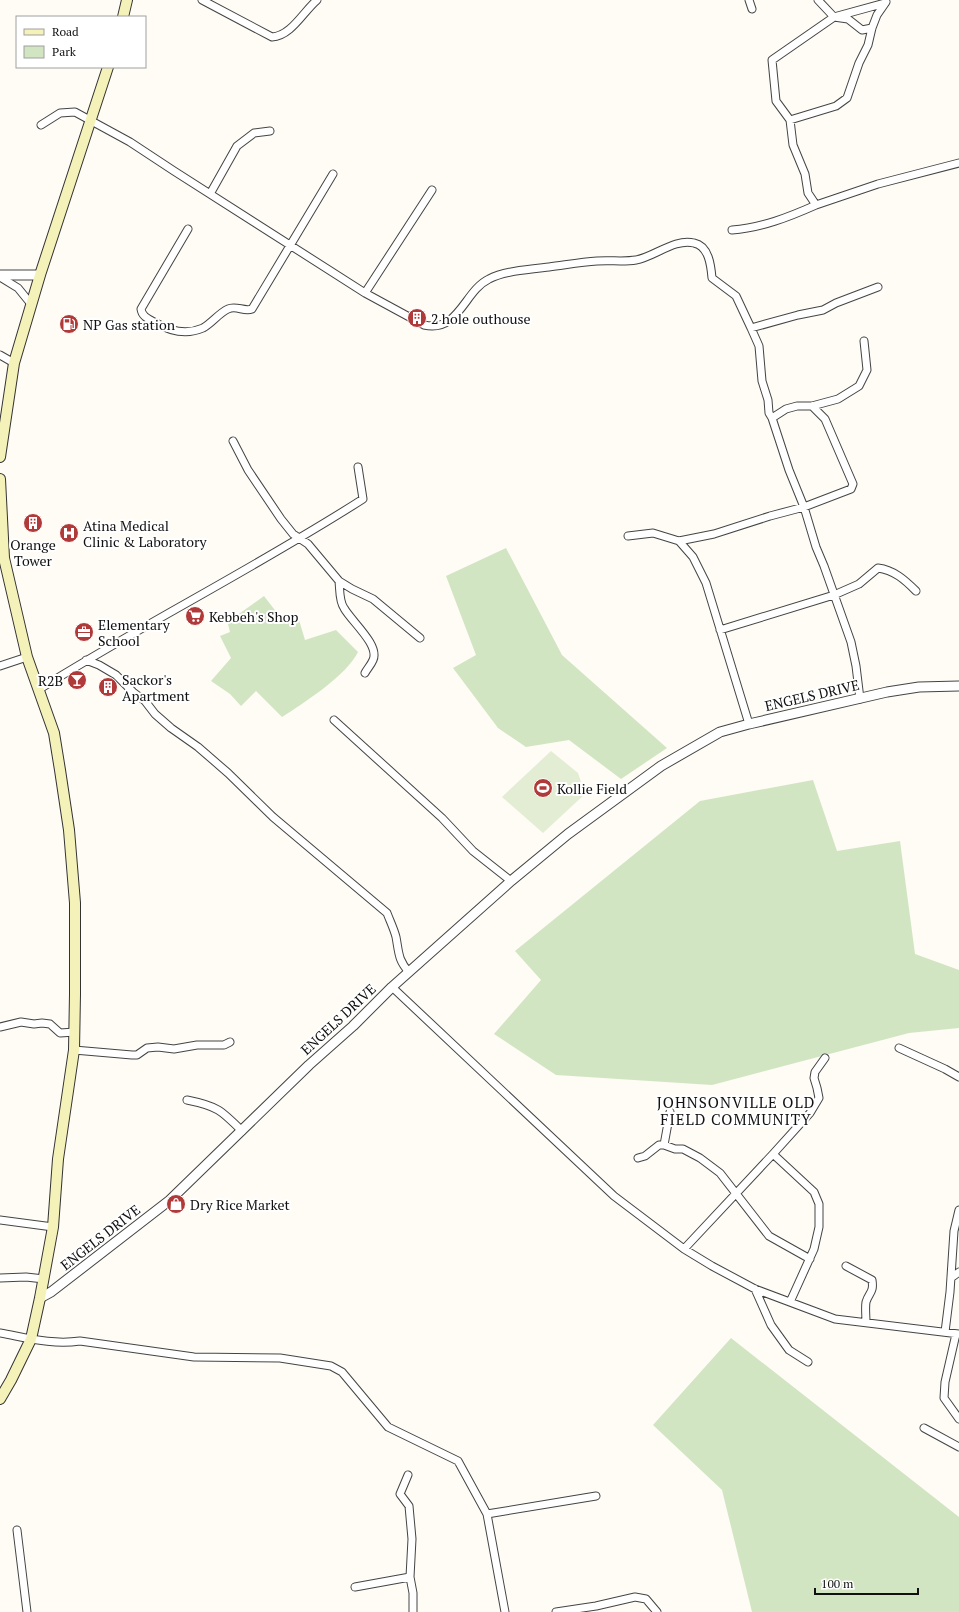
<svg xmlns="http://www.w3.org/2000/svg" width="959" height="1612" font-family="'PT Serif',serif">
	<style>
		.green { fill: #d2e5c2 }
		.pitch { fill: #e3edd3 }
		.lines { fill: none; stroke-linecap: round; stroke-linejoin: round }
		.minor-casing { stroke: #444; stroke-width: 9 }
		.tertiary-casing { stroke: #444; stroke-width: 11 }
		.secondary-casing { stroke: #333; stroke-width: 12 }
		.minor { stroke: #fff; stroke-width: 7 }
		.tertiary { stroke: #fff; stroke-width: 9 }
		.secondary { stroke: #f5f2b9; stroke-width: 10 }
		.labels { text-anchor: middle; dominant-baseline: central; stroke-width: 4; stroke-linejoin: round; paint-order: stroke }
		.poi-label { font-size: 14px; fill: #111; stroke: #fff; text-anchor: start }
		.street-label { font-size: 14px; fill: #111; stroke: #fff }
		.neighbourhood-label { font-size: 15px; letter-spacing: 1px; fill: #111; stroke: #fff }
	</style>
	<rect width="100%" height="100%" fill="#fefcf5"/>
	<path class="green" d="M 506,548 L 562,655 L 667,748 L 621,779 L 569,740 L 526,747 L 498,728 L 453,668 L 476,655 L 446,576 Z
		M 264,596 L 281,618 L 299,620 L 305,640 L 336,630 L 358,652 C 347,675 304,703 282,717 L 256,691 L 241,706 L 230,694 L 211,681 L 231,658 L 220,636 L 230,632 L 227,620 L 236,616 Z
		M 813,780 L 837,851 L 900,841 L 915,954 L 959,970 L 959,1028 L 909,1033 L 712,1085 L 556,1075 L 494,1034 L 541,980 L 515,951 L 700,801 Z
		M 731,1338 L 959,1517 L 959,1612 L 752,1612 L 722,1490 L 653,1425 Z"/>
	<path class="pitch" d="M 551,751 L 578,773 L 585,794 L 543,833 L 502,797 Z"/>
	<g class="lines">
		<defs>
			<path id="minor" d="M 202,0 L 272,37 C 291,36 303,12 317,0
				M 749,0 L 752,9
				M 818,0 L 834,17 L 848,19 L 862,30 L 872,28
				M 790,120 L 836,106 L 847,98 L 859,63 L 868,45 L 872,28 L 877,15 L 886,2
				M 41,125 L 60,113 L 75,112 L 130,142 L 174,171 L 365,293 L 424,325 C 459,333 464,291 489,279 C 504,271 531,269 549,267 C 565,265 581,262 597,261 C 610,260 624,262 636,260 C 654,257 675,238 694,243 C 709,246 711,266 712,278 L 736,296 L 751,328
				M 210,194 L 237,146 L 254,133 L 270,131
				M 816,205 L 878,184 L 959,163
				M 188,229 L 141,309 C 142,317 149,319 156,323 C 170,331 187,335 203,328 C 212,323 219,313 228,309 C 236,305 244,312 252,309 L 333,174
				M 732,230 C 761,228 789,217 816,205 L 808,193 L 805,174 L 793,145 L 790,120 L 776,101 L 772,60 L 834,17 L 885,3
				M 0,277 L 18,288 L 31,304
				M 365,293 L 432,190
				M 864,341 L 867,370 L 859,386 L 838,399 L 812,406 L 797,406 L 786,409 L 772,418 L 769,413 L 768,400 L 762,381 L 759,346 L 751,328 L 798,315 L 823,310 L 836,303 L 878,287
				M 0,355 L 14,363
				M 772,418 L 789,470 L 804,507 L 816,547 L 824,566 L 851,642 L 856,666 L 860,699
				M 233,441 L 248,470 L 281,519 L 293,534 L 308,544 L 339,581 L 352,589 L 373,599 L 420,638
				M 628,536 L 653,533 L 679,541 L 714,534 L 770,516 L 804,507 L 851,489 L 853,484 L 825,419 L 812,406
				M 679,541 L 693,557 L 706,583 L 749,724
				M 339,581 C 340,590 339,601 344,608 C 351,621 380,645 373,660 C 371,665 367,669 365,673
				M 720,630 L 834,595 L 859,584 L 878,568 C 894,570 905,580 916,591
				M 86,660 L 99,665 L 116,675 L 133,692 L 145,701 L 155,714 L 171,728 L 198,747 L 228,773 L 273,817 L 387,913 C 390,921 394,929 396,937 C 399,953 398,960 409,972
				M 0,666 L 27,657
				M 38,690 C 145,623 257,567 363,499 L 358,467
				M 334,720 L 442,818 L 473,851 L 511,881
				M 392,987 L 614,1196 L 684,1249 L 712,1266 L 755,1289 L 835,1319 L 959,1334
				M 0,1027 L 21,1022 L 34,1024 L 42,1023 L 50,1024 L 60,1033 L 75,1032
				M 899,1048 L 945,1069 L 959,1077
				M 74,1050 L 132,1055 L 137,1055 L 147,1048 L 158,1047 L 174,1049 L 197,1045 L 224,1045 L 230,1042
				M 187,1100 C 217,1106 221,1110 242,1131
				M 664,1145 L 670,1112
				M 773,1154 L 814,1192 L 819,1204 L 819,1227 L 814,1249 L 790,1302
				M 638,1158 L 645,1156 L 659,1145 L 664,1145 L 675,1149 L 683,1149 L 700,1158 L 720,1173 L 769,1236 L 810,1259
				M 0,1220 L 53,1227
				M 684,1249 L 773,1154 L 810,1113 L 819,1098 L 817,1088 L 814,1078 L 815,1072 L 825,1058
				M 846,1266 L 872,1280 C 874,1293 869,1292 866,1302 C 865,1308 866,1316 866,1322
				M 0,1278 L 26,1277 L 44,1279
				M 951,1278 L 959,1272
				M 755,1289 L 771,1325 L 789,1350 L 808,1362
				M 945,1332 L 950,1292 L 954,1231 L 959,1210
				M 0,1333 C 28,1338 52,1345 80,1341 L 194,1357 L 280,1358 L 331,1366 L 342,1372 L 388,1427 L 458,1461 L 487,1514 L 505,1612
				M 956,1334 L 945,1382 L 944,1398 L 959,1419
				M 924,1428 L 959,1447
				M 408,1475 L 400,1494 L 409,1506 L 412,1539 L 410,1577 L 413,1593 L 413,1612
				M 487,1514 L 596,1496
				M 17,1530 L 27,1612
				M 355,1587 L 410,1577
				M 556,1612 L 596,1606 L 635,1597 L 646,1599 L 657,1612"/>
			<path id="tertiary" d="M 0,275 L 40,275
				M 40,1298 L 51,1292 L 170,1200 L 309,1065 L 353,1026 L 392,987 L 511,881 L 568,834 L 661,766 L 720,732 L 749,724 L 887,692 L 919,687 L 959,686"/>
			<path id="secondary" d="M 123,17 L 127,0
				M 0,457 L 14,363 L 40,275 L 108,67
				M 0,479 L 4,558 L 27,657 L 54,733 L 60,770 L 69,830 L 75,903 L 75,994 L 74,1050 L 58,1159 L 53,1227 L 40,1298 L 31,1339 L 11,1380 L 0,1399"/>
		</defs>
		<use href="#minor" class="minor-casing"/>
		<use href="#tertiary" class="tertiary-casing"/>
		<use href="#secondary" class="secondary-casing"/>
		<use href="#minor" class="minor"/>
		<use href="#tertiary" class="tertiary"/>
		<use href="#secondary" class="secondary"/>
	</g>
	<defs>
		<symbol id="building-disc" viewBox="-11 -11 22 22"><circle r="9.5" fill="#b03a39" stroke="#fff"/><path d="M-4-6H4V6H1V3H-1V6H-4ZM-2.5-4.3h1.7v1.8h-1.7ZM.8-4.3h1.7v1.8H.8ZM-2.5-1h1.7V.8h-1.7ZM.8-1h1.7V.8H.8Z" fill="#fff"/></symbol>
		<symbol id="fuel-disc" viewBox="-11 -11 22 22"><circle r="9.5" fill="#b03a39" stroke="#fff"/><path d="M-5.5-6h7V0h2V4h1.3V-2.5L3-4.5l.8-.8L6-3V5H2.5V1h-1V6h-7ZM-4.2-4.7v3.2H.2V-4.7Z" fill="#fff"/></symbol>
		<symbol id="hospital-disc" viewBox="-11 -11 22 22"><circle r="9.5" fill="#b03a39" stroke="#fff"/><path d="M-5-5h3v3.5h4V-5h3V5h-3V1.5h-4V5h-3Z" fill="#fff"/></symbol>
		<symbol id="supermarket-disc" viewBox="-11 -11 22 22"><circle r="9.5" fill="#b03a39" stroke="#fff"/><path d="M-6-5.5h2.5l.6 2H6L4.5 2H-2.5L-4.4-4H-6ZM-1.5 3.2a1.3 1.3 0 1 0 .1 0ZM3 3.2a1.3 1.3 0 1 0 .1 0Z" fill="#fff"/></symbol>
		<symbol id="office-disc" viewBox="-11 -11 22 22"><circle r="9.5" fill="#b03a39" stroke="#fff"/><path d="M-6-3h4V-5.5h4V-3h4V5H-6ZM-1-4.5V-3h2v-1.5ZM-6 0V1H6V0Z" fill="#fff"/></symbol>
		<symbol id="bar-disc" viewBox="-11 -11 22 22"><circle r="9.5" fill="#b03a39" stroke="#fff"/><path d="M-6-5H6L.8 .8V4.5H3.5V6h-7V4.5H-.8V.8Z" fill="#fff"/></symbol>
		<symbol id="stadium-disc" viewBox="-11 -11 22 22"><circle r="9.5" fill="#b03a39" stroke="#fff"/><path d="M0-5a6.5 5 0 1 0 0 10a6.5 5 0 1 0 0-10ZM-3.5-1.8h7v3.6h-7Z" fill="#fff"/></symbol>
		<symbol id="shop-disc" viewBox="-11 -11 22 22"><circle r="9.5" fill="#b03a39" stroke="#fff"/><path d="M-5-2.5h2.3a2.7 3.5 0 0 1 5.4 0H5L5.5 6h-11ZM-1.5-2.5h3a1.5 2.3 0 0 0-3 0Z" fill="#fff"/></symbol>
	</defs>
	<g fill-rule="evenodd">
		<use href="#building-disc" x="406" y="307" width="22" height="22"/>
		<use href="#fuel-disc" x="58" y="313" width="22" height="22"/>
		<use href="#building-disc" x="22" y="512" width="22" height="22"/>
		<use href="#hospital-disc" x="58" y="522" width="22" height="22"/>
		<use href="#supermarket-disc" x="184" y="605" width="22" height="22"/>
		<use href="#office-disc" x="73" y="621" width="22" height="22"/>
		<use href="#bar-disc" x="66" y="669" width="22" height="22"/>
		<use href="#building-disc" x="97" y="676" width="22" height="22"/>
		<use href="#stadium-disc" x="532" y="777" width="22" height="22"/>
		<use href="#shop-disc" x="165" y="1193" width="22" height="22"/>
	</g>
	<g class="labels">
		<g class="poi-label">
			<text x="431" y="318">2 hole outhouse</text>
			<text x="83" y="324">NP Gas station</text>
			<text x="83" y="525">Atina Medical<tspan x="83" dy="16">Clinic &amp; Laboratory</tspan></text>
			<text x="33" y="544" text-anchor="middle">Orange<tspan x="33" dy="16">Tower</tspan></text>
			<text x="209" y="616">Kebbeh's Shop</text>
			<text x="98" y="624">Elementary<tspan x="98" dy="16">School</tspan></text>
			<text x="122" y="679">Sackor's<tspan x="122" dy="16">Apartment</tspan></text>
			<text x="63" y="680" text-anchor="end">R2B</text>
			<text x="557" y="788">Kollie Field</text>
			<text x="190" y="1204">Dry Rice Market</text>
		</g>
		<g class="street-label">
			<text transform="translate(812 695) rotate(-13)">ENGELS DRIVE</text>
			<text transform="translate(338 1019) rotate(-43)">ENGELS DRIVE</text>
			<text transform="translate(100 1237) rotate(-38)">ENGELS DRIVE</text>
		</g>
		<g class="neighbourhood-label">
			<text x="736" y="1102">JOHNSONVILLE OLD<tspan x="736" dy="17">FIELD COMMUNITY</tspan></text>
		</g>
	</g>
	<rect x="16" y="16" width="130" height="52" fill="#ffffff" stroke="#a0a0a0"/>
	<rect x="24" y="29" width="20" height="6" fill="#f5f2b9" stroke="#a0a0a0"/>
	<text x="52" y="36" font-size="12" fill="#111111">Road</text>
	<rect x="24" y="46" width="20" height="12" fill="#d2e5c2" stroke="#a0a0a0"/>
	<text x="52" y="56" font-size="12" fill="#111111">Park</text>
	<path d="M815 1588v6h103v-6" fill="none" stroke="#111111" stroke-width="2"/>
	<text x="821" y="1588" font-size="12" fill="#111111" stroke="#ffffff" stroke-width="3" paint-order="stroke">100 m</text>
</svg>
